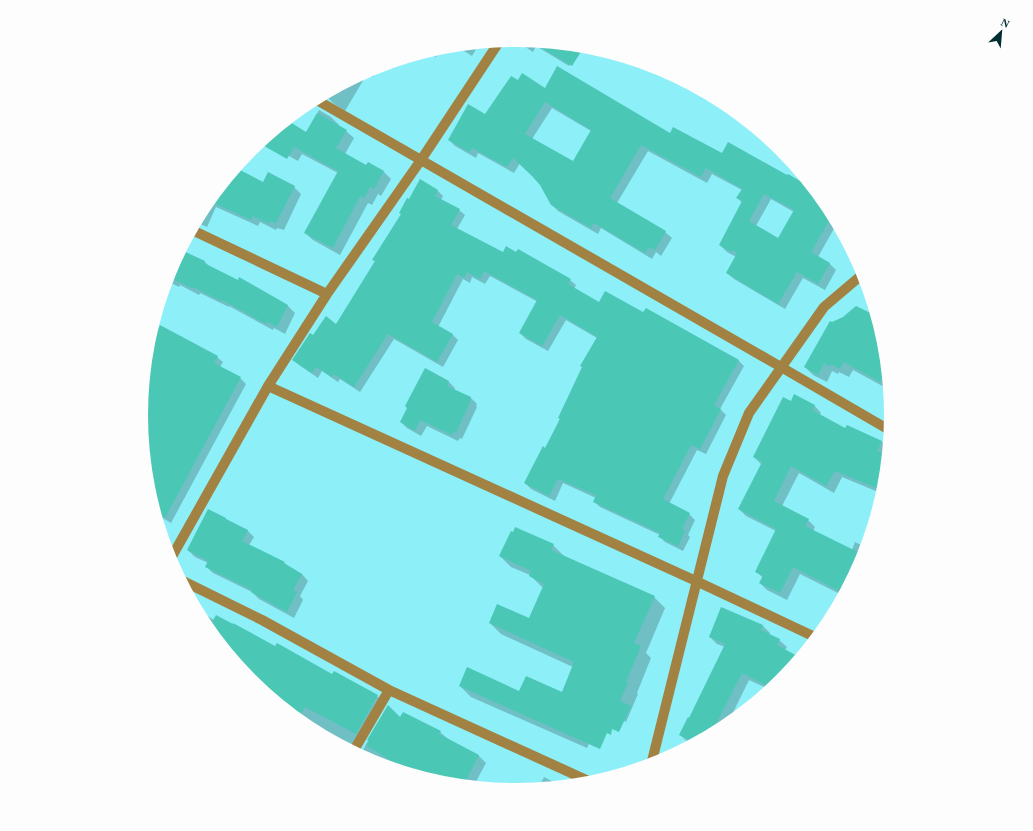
<svg xmlns="http://www.w3.org/2000/svg" width="1033" height="831" font-family="Georgia,serif">
	<style>
		.shadow { fill: #0003; fill-rule: evenodd }
		.building { fill: #4bc7b6; fill-rule: evenodd }
		.lines { fill: none; stroke-linecap: round; stroke-linejoin: round }
		.minor { stroke: #a28243; stroke-width: 10 }
	</style>
	<rect width="100%" height="100%" fill="#8deff7"/>
	<path class="shadow" d="M 515,40 L 517,40 L 581,46 L 569,66 L 536,46 L 533,52 Z
		M 479,44 L 472,56 L 456,46 Z
		M 443,47 L 447,47 L 443,54 L 440,52 L 436,57 L 428,52 Z
		M 379,67 L 373,77 L 367,74 L 345,111 L 333,103 L 327,97 L 329,93 L 328,92 L 373,68 Z
		M 518,82 L 545,89 L 670,134 L 722,154 L 829,207 L 839,227 L 836,225 L 818,257 L 830,264 L 836,270 L 825,290 L 803,278 L 785,309 L 734,279 L 727,273 L 736,257 L 727,252 L 720,245 L 742,203 L 738,198 L 742,190 L 712,174 L 707,183 L 648,151 L 617,203 L 665,232 L 672,238 L 661,256 L 656,252 L 652,259 L 601,228 L 598,234 L 558,211 L 552,205 L 541,185 L 520,163 L 514,173 L 478,153 L 476,158 L 455,146 L 449,140 L 486,116 ZM 552,108 L 591,131 L 574,162 L 532,139 ZM 771,199 L 794,212 L 779,239 L 756,226 Z
		M 319,110 L 331,117 L 339,125 L 338,126 L 346,131 L 354,138 L 345,154 L 367,166 L 383,171 L 391,179 L 381,196 L 378,194 L 372,205 L 368,203 L 340,255 L 313,240 L 305,233 L 338,173 L 302,154 L 298,161 L 266,143 L 307,133 Z
		M 240,163 L 243,166 L 240,172 L 263,183 L 294,187 L 301,194 L 284,230 L 277,228 L 276,230 L 260,222 L 258,226 L 216,207 L 207,227 L 196,222 L 204,207 Z
		M 437,190 L 443,196 L 441,200 L 459,210 L 465,215 L 457,229 L 503,254 L 570,280 L 576,285 L 574,289 L 599,303 L 644,313 L 646,309 L 739,361 L 744,366 L 720,409 L 726,415 L 706,454 L 697,450 L 669,504 L 689,514 L 695,520 L 688,535 L 690,537 L 683,551 L 665,542 L 660,537 L 660,535 L 600,507 L 594,501 L 596,498 L 563,483 L 555,501 L 531,489 L 525,483 L 546,449 L 597,338 L 566,320 L 548,351 L 526,339 L 520,333 L 538,302 L 490,276 L 485,284 L 472,277 L 470,283 L 463,279 L 438,327 L 453,335 L 458,340 L 443,367 L 394,339 L 360,392 L 340,379 L 338,382 L 322,371 L 318,378 L 299,365 L 294,360 L 313,336 L 337,325 L 375,262 L 374,260 L 410,201 Z
		M 181,250 L 205,262 L 211,268 L 288,306 L 295,313 L 285,334 L 274,328 L 273,330 L 229,306 L 229,307 L 200,293 L 199,295 L 180,285 L 179,287 L 167,281 L 170,272 Z
		M 832,323 L 885,342 L 889,388 L 888,389 L 853,370 L 849,377 L 839,372 L 838,374 L 832,371 L 827,382 L 813,375 L 805,367 Z
		M 148,342 L 217,357 L 223,362 L 220,367 L 240,378 L 246,384 L 171,523 L 156,514 L 148,489 L 141,415 Z
		M 426,369 L 449,382 L 455,388 L 454,390 L 470,397 L 477,404 L 476,406 L 477,407 L 462,439 L 460,438 L 458,441 L 427,426 L 421,436 L 407,428 L 401,422 Z
		M 792,402 L 814,405 L 821,413 L 820,415 L 846,429 L 882,442 L 889,449 L 886,456 L 888,457 L 885,489 L 883,494 L 842,477 L 834,493 L 799,473 L 782,506 L 808,520 L 815,527 L 813,531 L 852,550 L 855,542 L 867,548 L 863,559 L 844,596 L 800,574 L 787,600 L 767,590 L 760,583 L 763,578 L 756,571 L 776,531 L 746,516 L 739,509 L 762,465 L 754,457 Z
		M 226,519 L 229,522 L 247,530 L 254,537 L 249,545 L 284,563 L 289,567 L 302,574 L 308,581 L 300,596 L 303,600 L 294,618 L 259,599 L 252,592 L 213,573 L 207,567 L 208,563 L 195,557 L 188,550 Z
		M 553,545 L 564,556 L 654,597 L 665,608 L 646,653 L 651,658 L 637,693 L 638,694 L 626,722 L 605,712 L 587,748 L 471,697 L 460,686 L 520,692 L 562,693 L 573,667 L 501,634 L 490,623 L 529,620 L 544,588 L 541,586 L 530,575 L 511,567 L 500,556 Z
		M 197,610 L 214,620 L 276,647 L 332,675 L 377,696 L 385,703 L 356,753 L 308,728 L 251,681 L 204,624 Z
		M 763,626 L 770,633 L 769,635 L 779,640 L 787,647 L 785,650 L 800,659 L 782,681 L 771,690 L 749,680 L 726,727 L 690,747 L 688,745 L 689,743 L 680,735 L 689,719 L 725,647 L 717,644 L 710,637 Z
		M 388,706 L 401,718 L 440,732 L 448,739 L 479,756 L 486,763 L 473,787 L 443,784 L 373,762 L 360,755 Z
		M 544,777 L 557,784 L 560,787 L 538,789 Z
		M 519,785 L 529,790 L 516,791 Z"/>
	<path class="building" d="M 530,41 L 584,47 L 572,66 Z
		M 557,66 L 670,133 L 673,127 L 722,153 L 728,142 L 787,175 L 788,174 L 814,189 L 829,207 L 833,214 L 811,252 L 830,263 L 818,284 L 797,272 L 778,304 L 726,273 L 737,253 L 732,250 L 731,252 L 719,245 L 742,201 L 736,198 L 742,189 L 706,168 L 701,177 L 641,145 L 610,198 L 666,231 L 655,250 L 649,247 L 645,253 L 594,223 L 591,228 L 551,205 L 540,185 L 532,176 L 513,158 L 507,167 L 472,148 L 469,152 L 448,140 L 468,104 L 485,114 L 511,76 L 518,80 L 522,73 L 545,88 ZM 545,102 L 591,130 L 573,161 L 525,134 ZM 764,194 L 794,210 L 778,238 L 749,221 Z
		M 317,113 L 347,130 L 336,148 L 366,165 L 368,162 L 384,171 L 374,189 L 370,187 L 364,198 L 360,196 L 333,248 L 304,233 L 338,171 L 294,147 L 287,159 L 259,143 L 287,120 L 306,132 Z
		M 236,168 L 263,182 L 268,172 L 295,186 L 276,223 L 270,221 L 269,224 L 253,216 L 251,220 L 209,201 Z
		M 420,179 L 438,190 L 435,196 L 460,209 L 451,225 L 503,252 L 506,246 L 516,252 L 518,249 L 571,279 L 568,284 L 599,302 L 605,291 L 643,312 L 646,308 L 739,360 L 714,405 L 721,409 L 700,449 L 691,445 L 663,499 L 690,513 L 682,529 L 685,531 L 678,546 L 658,537 L 660,533 L 593,502 L 596,495 L 558,479 L 549,496 L 524,483 L 543,446 L 545,448 L 560,419 L 558,418 L 582,367 L 580,366 L 597,337 L 560,315 L 542,346 L 519,333 L 537,300 L 484,271 L 480,279 L 467,272 L 464,278 L 457,274 L 432,322 L 453,334 L 437,362 L 388,334 L 354,387 L 334,374 L 332,377 L 316,367 L 312,373 L 292,360 L 310,333 L 313,335 L 326,316 L 336,324 L 375,261 L 372,260 L 401,214 L 399,213 L 407,198 L 409,199 Z
		M 181,250 L 205,261 L 204,263 L 238,280 L 239,277 L 288,305 L 277,327 L 267,322 L 266,324 L 222,300 L 221,301 L 193,287 L 192,288 L 168,277 L 170,272 Z
		M 856,306 L 877,316 L 885,342 L 887,368 L 880,382 L 844,362 L 840,369 L 831,364 L 830,367 L 824,363 L 818,375 L 804,367 L 830,321 L 832,322 L 843,317 Z
		M 160,325 L 218,356 L 214,363 L 241,377 L 165,518 L 155,512 L 148,489 L 141,415 L 148,342 L 152,329 L 157,332 Z
		M 425,368 L 449,381 L 447,386 L 471,397 L 470,399 L 471,400 L 456,433 L 453,432 L 452,435 L 420,420 L 415,431 L 400,422 L 407,408 L 405,406 Z
		M 794,394 L 815,405 L 812,410 L 845,428 L 847,425 L 882,441 L 877,451 L 888,456 L 884,491 L 835,471 L 826,486 L 791,466 L 774,501 L 809,519 L 805,526 L 858,552 L 858,553 L 860,554 L 841,592 L 793,567 L 780,593 L 759,583 L 763,576 L 755,572 L 776,529 L 738,509 L 762,462 L 753,457 L 783,397 L 791,401 Z
		M 208,509 L 226,518 L 226,519 L 248,530 L 242,541 L 285,562 L 284,563 L 302,574 L 293,590 L 297,592 L 287,612 L 251,592 L 252,590 L 205,567 L 208,561 L 187,550 Z
		M 515,527 L 554,544 L 551,550 L 655,596 L 634,643 L 641,646 L 626,682 L 628,682 L 620,701 L 631,706 L 619,732 L 612,729 L 611,735 L 607,733 L 600,749 L 459,686 L 467,667 L 519,691 L 526,676 L 562,692 L 574,662 L 489,623 L 497,604 L 529,618 L 544,584 L 529,576 L 531,571 L 499,556 L 511,531 L 513,532 Z
		M 721,607 L 763,625 L 761,630 L 780,639 L 777,645 L 801,658 L 782,681 L 773,689 L 742,673 L 716,724 L 724,728 L 696,743 L 679,735 L 688,717 L 689,718 L 725,644 L 709,637 Z
		M 216,615 L 233,624 L 233,623 L 275,646 L 277,643 L 332,674 L 334,671 L 378,695 L 356,734 L 305,707 L 298,720 L 251,681 L 208,629 Z
		M 388,705 L 400,717 L 403,712 L 441,731 L 439,734 L 479,755 L 463,786 L 443,784 L 431,780 L 405,766 L 404,769 L 366,745 L 369,741 L 367,740 Z"/>
	<g class="lines">
		<path class="minor" d="M 315,99 L 781,367 L 891,431
			M 192,230 L 327,294
			M 268,386 L 696,581 L 817,638
			M 170,560 L 268,386 L 327,294 L 421,160 L 499,42
			M 181,580 L 262,620 L 389,690 L 593,783
			M 353,752 L 389,690
			M 651,765 L 723,476 L 749,413 L 824,307 L 864,273"/>
	</g>
	<path d="M0 0H1033V831H0ZM148 415a368 368 0 1 1 736 0a368 368 0 1 1-736 0Z" fill="#fdfdfd" fill-rule="evenodd"/>
	<g transform="translate(1001 32) rotate(26)" stroke="#fdfdfd" stroke-width="3" paint-order="stroke">
	<path d="M0-3L7 15L0 10L-7 15Z" fill="#002e31"/>
	<text y="-6" font-size="11" font-weight="bold" text-anchor="middle" fill="#002e31">N</text>
	</g>
</svg>
